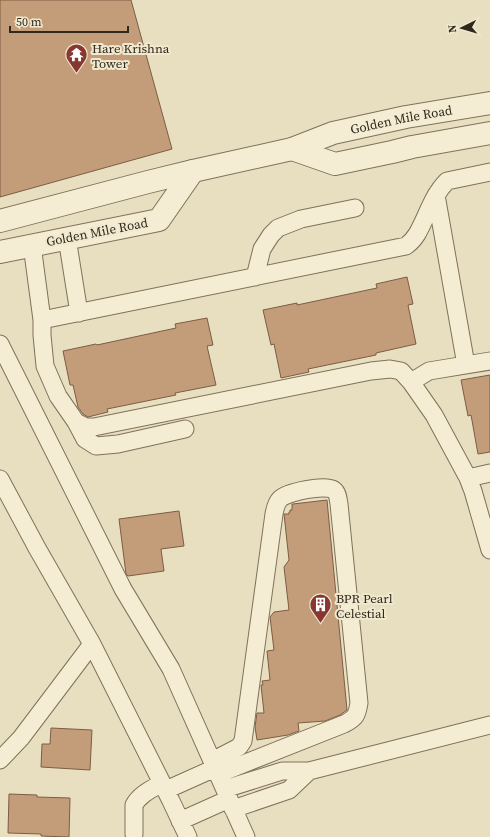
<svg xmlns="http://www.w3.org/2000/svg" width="490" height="837" font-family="'Source Serif 4',serif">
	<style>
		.building { fill: #c39d7a; stroke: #7c5d43 }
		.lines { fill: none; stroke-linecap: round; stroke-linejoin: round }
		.minor-casing { stroke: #80715a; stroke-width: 19 }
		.tertiary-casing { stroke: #80715a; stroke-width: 24 }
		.minor { stroke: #f4ecd3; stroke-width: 17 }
		.tertiary { stroke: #f4ecd3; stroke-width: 22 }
		.labels { text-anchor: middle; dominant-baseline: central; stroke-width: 4; stroke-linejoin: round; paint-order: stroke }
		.poi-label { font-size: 13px; fill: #31281d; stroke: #f1e9cf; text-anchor: start }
		.street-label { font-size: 13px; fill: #31281d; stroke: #f1e9cf }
	</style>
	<rect width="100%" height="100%" fill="#e8dfc1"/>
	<path class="building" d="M 0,0 L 131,0 L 172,149 L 0,197 Z
		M 407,277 L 413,304 L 408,305 L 416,344 L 376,353 L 376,355 L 308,369 L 309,372 L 281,378 L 274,344 L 271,345 L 263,310 L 297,303 L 297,305 L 377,288 L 376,284 Z
		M 207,318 L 213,345 L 207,346 L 216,385 L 175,393 L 176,395 L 107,409 L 108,412 L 88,417 L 83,414 L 78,407 L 73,385 L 70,385 L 63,351 L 96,344 L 97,345 L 176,328 L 175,324 Z
		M 490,375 L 490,452 L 478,454 L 471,415 L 468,416 L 461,380 Z
		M 327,500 L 347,710 L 340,715 L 325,721 L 298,723 L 299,731 L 288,735 L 257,740 L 255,727 L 257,713 L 264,713 L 261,685 L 263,685 L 262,681 L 270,680 L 267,651 L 274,650 L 270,617 L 274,612 L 289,610 L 284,567 L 289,560 L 284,514 L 289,514 L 289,512 L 290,512 L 290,510 L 292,510 L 292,504 L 293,504 Z
		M 179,511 L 184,546 L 161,549 L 164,571 L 128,576 L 126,574 L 119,519 Z
		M 51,728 L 92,730 L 90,770 L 41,767 L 42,744 L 50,744 Z
		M 9,794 L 37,795 L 37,797 L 70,798 L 69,837 L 41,836 L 41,834 L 8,833 Z"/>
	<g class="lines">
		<defs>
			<path id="minor" d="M 436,195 L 466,365
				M 67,238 L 79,313
				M 32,245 L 42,320 L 42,335 L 45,366 L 58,396 L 76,422 L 86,427 L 94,427 L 371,371 L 390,369 L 401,371 L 411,382 L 434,415 L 468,478 L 473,491 L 490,550
				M 255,277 L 262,249 L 271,235 L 278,228 L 301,219 L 355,208
				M 42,320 L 406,246 C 410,243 414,239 417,234 C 427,217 432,196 447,181 L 490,172
				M 0,344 L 123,589 L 171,669 L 246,837
				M 411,382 L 429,371 L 490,361
				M 76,422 L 85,439 L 96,446 L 118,444 L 185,429
				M 468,478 L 490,473
				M 0,479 L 37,548 L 92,644 L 171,801 L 188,837
				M 0,760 L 21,738 L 92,644
				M 212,761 L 239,747 L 243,741 L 274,514 C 275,509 276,503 280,499 C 287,492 325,484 334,490 C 338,493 338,499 339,504 L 359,703 C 357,715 356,718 344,724 L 218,774
				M 225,789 L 282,771 L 309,771 L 490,725
				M 166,790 L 215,768
				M 233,809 L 289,790 L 309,771
				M 180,821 L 229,799
				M 134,834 L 134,805 C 140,794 152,789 162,783"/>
			<g id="tertiary">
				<path d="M 292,149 L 335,164 L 392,152 L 412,147 L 490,133"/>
				<path id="s1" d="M 193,171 L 292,149 L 333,133 L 406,117 L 490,103"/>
				<path d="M 0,221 L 148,182 L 193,171 L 159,220 L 0,252"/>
			</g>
		</defs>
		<use href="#minor" class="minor-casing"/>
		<use href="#tertiary" class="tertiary-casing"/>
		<use href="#minor" class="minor"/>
		<use href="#tertiary" class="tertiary"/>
	</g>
	<defs>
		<symbol id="temple-pin" viewBox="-11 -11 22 30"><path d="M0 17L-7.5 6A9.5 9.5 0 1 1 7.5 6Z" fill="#883631" stroke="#f1e9cf"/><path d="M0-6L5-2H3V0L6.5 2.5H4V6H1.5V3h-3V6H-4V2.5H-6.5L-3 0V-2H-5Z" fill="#fff"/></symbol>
		<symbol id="building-pin" viewBox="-11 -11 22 30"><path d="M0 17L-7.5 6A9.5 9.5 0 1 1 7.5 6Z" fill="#883631" stroke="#f1e9cf"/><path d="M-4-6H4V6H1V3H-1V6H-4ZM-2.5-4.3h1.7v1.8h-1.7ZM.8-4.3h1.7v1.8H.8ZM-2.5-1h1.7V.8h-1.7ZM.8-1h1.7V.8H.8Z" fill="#fff"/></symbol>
	</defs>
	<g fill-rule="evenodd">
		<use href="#temple-pin" x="64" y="42" width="25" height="34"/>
		<use href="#building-pin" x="308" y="592" width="25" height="34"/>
	</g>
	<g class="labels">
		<g class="poi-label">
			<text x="92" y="48">Hare Krishna<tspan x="92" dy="15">Tower</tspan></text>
			<text x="336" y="598">BPR Pearl<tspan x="336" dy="15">Celestial</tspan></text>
		</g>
		<g class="street-label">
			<text stroke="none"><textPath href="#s1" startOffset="215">Golden Mile Road</textPath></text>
			<text transform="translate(97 232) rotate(-11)">Golden Mile Road</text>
		</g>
	</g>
	<g transform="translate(462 28) rotate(265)" stroke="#f1e9cf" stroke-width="3" paint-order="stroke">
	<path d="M0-3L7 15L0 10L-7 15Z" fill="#31281d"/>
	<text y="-6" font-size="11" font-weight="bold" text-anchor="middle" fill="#31281d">N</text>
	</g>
	<path d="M10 26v6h118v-6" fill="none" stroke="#31281d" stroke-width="2"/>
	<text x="16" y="26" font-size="12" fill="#31281d" stroke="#f1e9cf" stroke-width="3" paint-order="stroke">50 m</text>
</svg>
